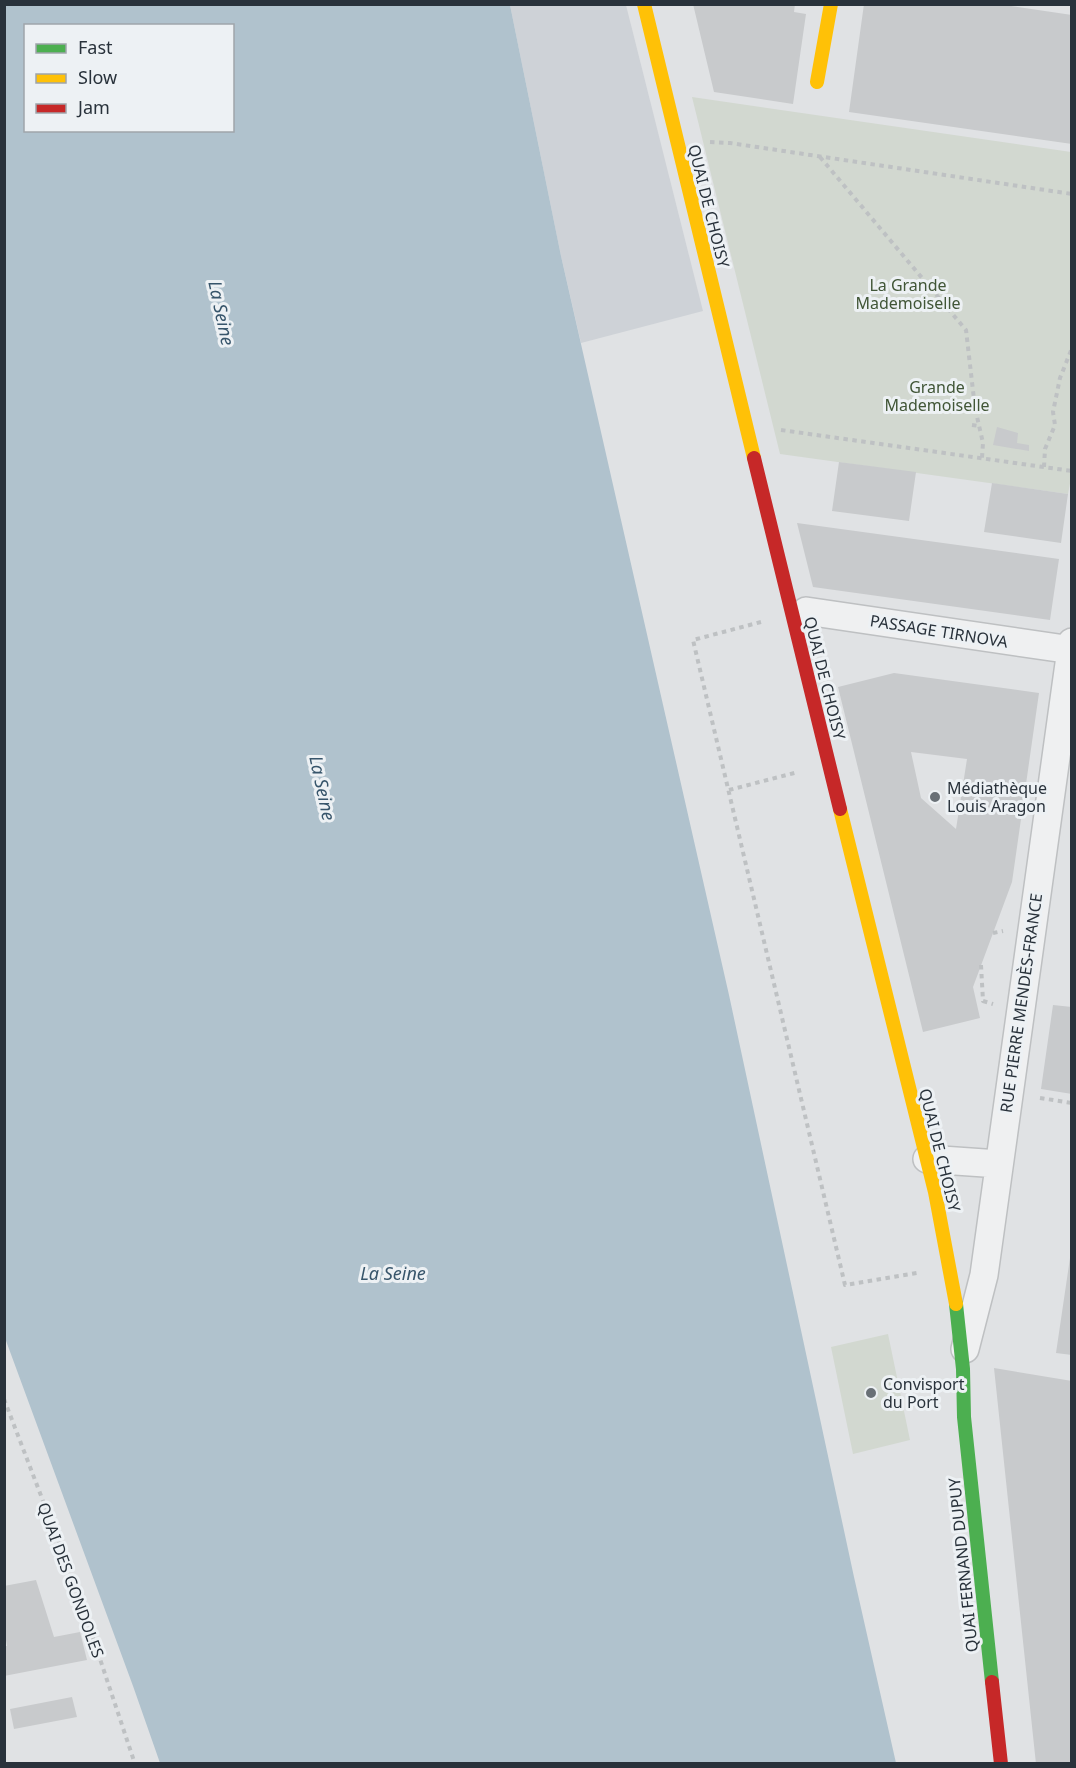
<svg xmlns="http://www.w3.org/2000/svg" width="1076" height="1768" font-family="'Noto Sans',sans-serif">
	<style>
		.built { fill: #ced2d7 }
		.green { fill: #d2d8d0 }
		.water { fill: #b0c2cd; fill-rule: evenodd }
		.building { fill: #c8cacc; fill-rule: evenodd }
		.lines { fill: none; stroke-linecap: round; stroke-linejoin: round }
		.street-casing { stroke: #bec0c2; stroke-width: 30 }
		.path { stroke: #bec1c3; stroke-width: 4; stroke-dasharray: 4.5 4.5; stroke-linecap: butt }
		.street { stroke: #eff0f1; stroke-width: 27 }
		.fast { stroke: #4caf50; stroke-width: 14 }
		.slow { stroke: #ffc107; stroke-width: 14 }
		.jam { stroke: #c62828; stroke-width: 14 }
		.poi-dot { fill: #697076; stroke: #edf1f4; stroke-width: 2 }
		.labels { text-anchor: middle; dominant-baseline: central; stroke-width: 6; stroke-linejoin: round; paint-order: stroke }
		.street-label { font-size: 16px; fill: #29323b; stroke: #edf1f4 }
		.park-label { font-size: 16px; fill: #415637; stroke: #edf1f4 }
		.poi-label { font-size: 16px; fill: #29323b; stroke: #edf1f4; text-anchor: start }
		.water-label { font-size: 18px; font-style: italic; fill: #37556b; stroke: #edf1f4 }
	</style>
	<rect width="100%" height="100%" fill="#e0e2e4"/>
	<path class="built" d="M 510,5 L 626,5 L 703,311 L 581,343 L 561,256 Z"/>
	<path class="green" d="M 692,97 L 1071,152 L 1072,473 L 1068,494 L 780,454 Z
		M 888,1334 L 910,1440 L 853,1454 L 831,1347 Z"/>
	<path class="water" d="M 5,4 L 510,5 L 561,256 L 729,995 L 854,1577 L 896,1763 L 160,1763 L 133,1686 L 5,1338 ZM 26,26 L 232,26 L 232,130 L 26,130 Z"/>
	<path class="building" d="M 693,4 L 795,4 L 794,12 L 806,14 L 793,104 L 714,92 Z
		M 864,4 L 997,4 L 1072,15 L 1072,144 L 849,112 Z
		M 997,427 L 1018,433 L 1017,443 L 1029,445 L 1029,451 L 993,445 Z
		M 839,462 L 916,472 L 909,521 L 832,511 Z
		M 992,483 L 1068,494 L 1061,543 L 984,532 Z
		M 797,523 L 1059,559 L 1050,620 L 813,587 Z
		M 894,673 L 1039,693 L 1012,882 L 973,987 L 980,1018 L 923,1032 L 838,687 ZM 911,752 L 967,759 L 956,829 L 921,798 Z
		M 1053,1005 L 1072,1007 L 1072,1094 L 1041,1089 Z
		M 1070,1258 L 1072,1258 L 1072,1355 L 1056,1353 Z
		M 994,1368 L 1072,1381 L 1072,1764 L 1036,1764 Z
		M 36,1580 L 54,1637 L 80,1632 L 87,1660 L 4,1676 L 4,1646 L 7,1646 L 4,1628 L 4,1586 Z
		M 72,1697 L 77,1717 L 14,1729 L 10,1709 Z"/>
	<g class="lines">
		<defs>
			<path id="street" d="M 806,611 L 1072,650
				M 927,1159 L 999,1164
				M 965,1349 L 984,1275 L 1072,642"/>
		</defs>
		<use href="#street" class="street-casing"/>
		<path class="path" d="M 710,142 L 730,143 L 1072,194
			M 820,157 L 966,330 L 975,408 L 983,443 L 982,458
			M 972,425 L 979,426
			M 781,430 L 1072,471
			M 1044,467 L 1045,449 L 1055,425 L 1053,412 L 1060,378 L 1072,348
			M 761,622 L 693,640 L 845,1285 L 917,1273
			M 729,790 L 798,772
			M 993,933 L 1003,931
			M 981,965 L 983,1001 L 993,1004
			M 1040,1098 L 1072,1103
			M 4,1399 L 76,1587 L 135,1764"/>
		<use href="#street" class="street"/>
		<path class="fast" d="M 956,1304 L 963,1369 L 964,1417 L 992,1682"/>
		<path class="slow" d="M 644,4 L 754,458
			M 817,82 L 831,4
			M 840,809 L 935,1192 L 956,1304"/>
		<path class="jam" d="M 754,458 L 840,809
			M 992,1682 L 1001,1764"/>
	</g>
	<g class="poi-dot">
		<circle cx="935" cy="797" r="6"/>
		<circle cx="871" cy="1393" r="6"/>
	</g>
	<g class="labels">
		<g class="street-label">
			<text transform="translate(709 206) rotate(76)">QUAI DE CHOISY</text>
			<text transform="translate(939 631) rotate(9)">PASSAGE TIRNOVA</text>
			<text transform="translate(825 678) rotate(76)">QUAI DE CHOISY</text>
			<text transform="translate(1021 1003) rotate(-82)">RUE PIERRE MENDÈS-FRANCE</text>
			<text transform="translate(940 1150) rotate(76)">QUAI DE CHOISY</text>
			<text transform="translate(963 1565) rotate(-96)">QUAI FERNAND DUPUY</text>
			<text transform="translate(71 1580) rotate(70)">QUAI DES GONDOLES</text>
		</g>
		<g class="park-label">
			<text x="908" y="285">La Grande<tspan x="908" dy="18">Mademoiselle</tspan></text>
			<text x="937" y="387">Grande<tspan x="937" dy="18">Mademoiselle</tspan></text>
		</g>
		<g class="poi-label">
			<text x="947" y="788">Médiathèque<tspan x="947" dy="18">Louis Aragon</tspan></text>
			<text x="883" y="1384">Convisport<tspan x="883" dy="18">du Port</tspan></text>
		</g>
		<g class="water-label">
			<text transform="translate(222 313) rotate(78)">La Seine</text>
			<text transform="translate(323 788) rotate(78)">La Seine</text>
			<text x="393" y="1273">La Seine</text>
		</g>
	</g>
	<rect width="1076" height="1768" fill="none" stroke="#29323b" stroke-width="12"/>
	<rect x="24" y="24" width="210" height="108" fill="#edf1f4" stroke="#9fa5aa" stroke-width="1.5"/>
	<rect x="36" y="44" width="30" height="9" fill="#4caf50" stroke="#9fa5aa" stroke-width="1.5"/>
	<text x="78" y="54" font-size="18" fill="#29323b">Fast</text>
	<rect x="36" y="74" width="30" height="9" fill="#ffc107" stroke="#9fa5aa" stroke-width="1.5"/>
	<text x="78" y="84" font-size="18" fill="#29323b">Slow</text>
	<rect x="36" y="104" width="30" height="9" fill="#c62828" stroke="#9fa5aa" stroke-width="1.5"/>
	<text x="78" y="114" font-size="18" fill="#29323b">Jam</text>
</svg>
